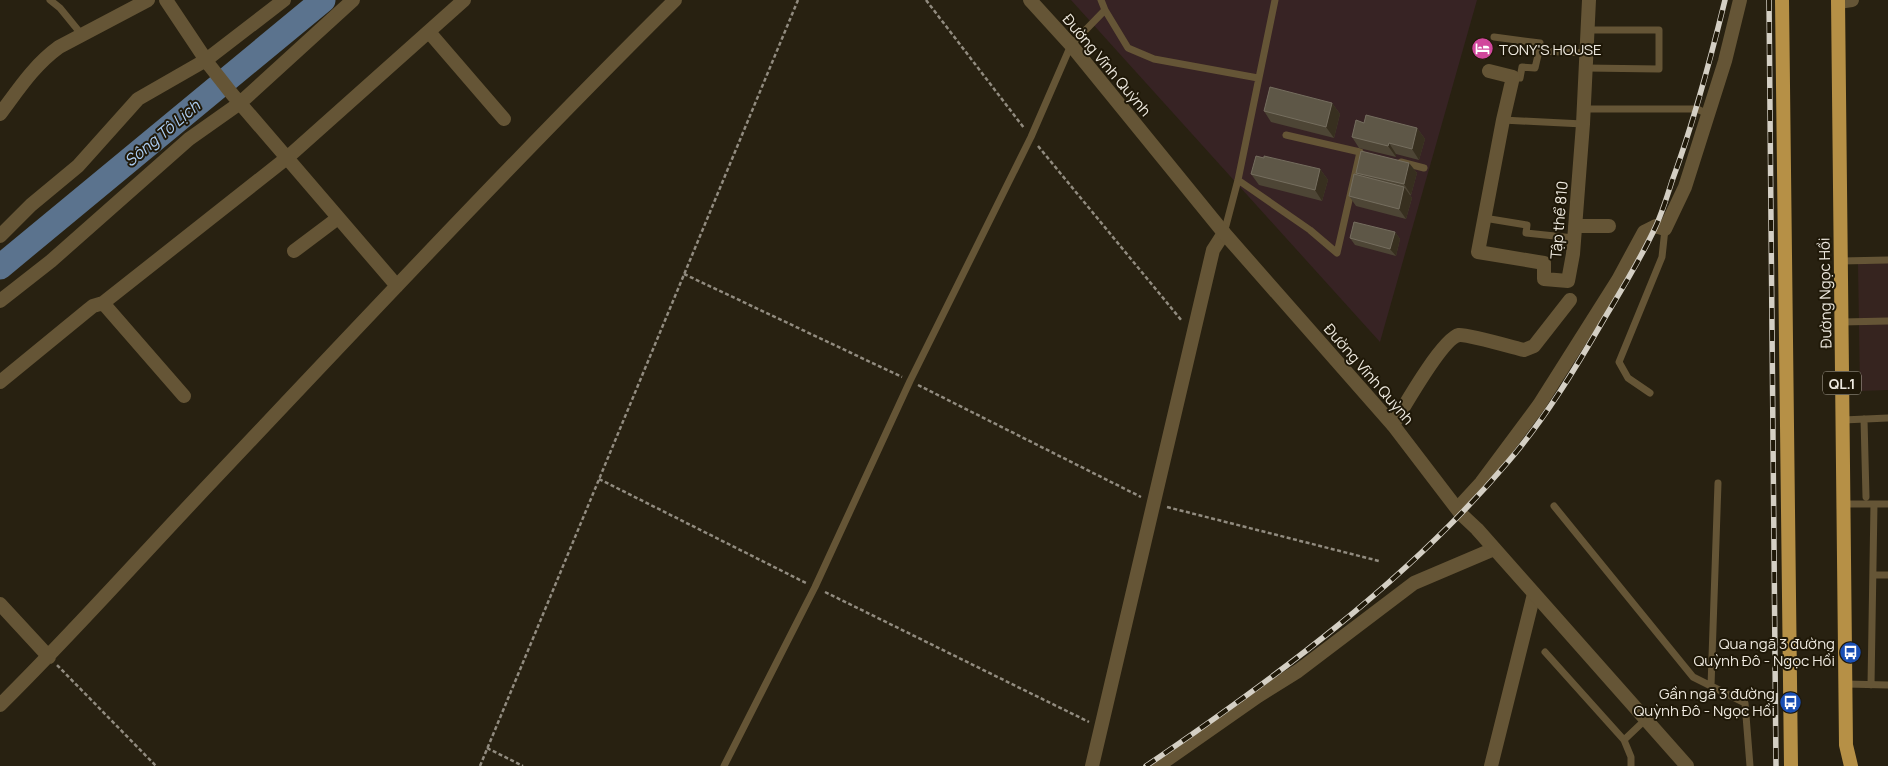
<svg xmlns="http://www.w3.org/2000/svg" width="1888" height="766" font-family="Manrope,sans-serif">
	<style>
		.commercial { fill: #372324 }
		.industrial { fill: #36241f }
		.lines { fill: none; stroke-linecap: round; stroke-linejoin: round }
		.river { stroke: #5b738e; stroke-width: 25 }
		.path { stroke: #918b7f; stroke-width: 2.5; stroke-dasharray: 4 2.5; stroke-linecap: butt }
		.service { stroke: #655536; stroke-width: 7 }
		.minor { stroke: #655536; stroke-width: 14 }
		.tertiary { stroke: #655536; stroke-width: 14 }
		.trunk { stroke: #b69046; stroke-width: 14 }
		.rail-casing { stroke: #d4cfc4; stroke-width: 5.5 }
		.rail { stroke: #1f1808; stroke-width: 4; stroke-dasharray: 11; stroke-linecap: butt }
		.wall { fill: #4d4535 }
		.shaded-wall { fill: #372f1f }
		.building { fill: #5e5747; stroke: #756e5f }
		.labels { text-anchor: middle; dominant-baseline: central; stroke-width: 4; stroke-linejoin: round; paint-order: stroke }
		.shield { fill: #1f1808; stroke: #b0aa9e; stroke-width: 1 }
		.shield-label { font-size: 14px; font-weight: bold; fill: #eee9df }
		.poi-label { font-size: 15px; fill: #eee9df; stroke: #1f1808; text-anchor: end }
		.street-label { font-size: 15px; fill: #eee9df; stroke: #1f1808 }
		.water-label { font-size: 16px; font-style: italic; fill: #aed0f6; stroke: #1f1808 }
	</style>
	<rect width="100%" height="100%" fill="#282111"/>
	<path class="commercial" d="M 1071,0 L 1477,0 L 1380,342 Z"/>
	<path class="industrial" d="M 1888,263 L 1888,390 L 1860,391 L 1858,264 Z"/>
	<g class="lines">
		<path class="river" d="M 0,267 L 323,0"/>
		<path class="path" d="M 926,0 L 1024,128
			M 1038,146 L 1182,321
			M 684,274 L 902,377
			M 918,385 L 1141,497
			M 599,479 L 806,583
			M 1167,507 L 1379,561
			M 825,592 L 1089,722
			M 57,665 L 156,766
			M 487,748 L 523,766
			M 480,766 L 798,0"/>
		<path class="service" d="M 50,0 L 60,8 L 82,35
			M 1105,10 L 1128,48 L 1154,59 L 1258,78
			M 1494,37 L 1540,43 L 1539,51 L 1586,53
			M 1586,68 L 1659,69 L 1659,30 L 1587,30
			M 1513,77 L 1520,78 L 1522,67 L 1535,68 L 1539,51
			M 1584,109 L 1697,109 L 1708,114
			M 1503,120 L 1583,124
			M 1401,162 L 1424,168
			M 1238,180 L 1310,230 L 1337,253 L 1360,152 L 1286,135
			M 1484,218 L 1527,225 L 1526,233 L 1574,238
			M 1224,233 L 1238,180 L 1275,0
			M 1841,261 L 1888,260
			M 1842,322 L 1888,321
			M 1650,393 L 1628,378 L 1619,362 L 1662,257 L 1665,229
			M 1864,419 L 1866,497
			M 1843,420 L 1888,418
			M 1844,504 L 1888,504
			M 1554,506 L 1693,677 L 1745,703 L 1750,766
			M 1873,575 L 1888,575
			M 1545,652 L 1624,740 L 1645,720
			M 1846,684 L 1888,685
			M 1871,685 L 1874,504
			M 1711,686 L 1718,483
			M 1624,740 L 1631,757 L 1631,766
			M 724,766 L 815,587 L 910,381 L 1031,137 L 1071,45 L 1105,10 L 1101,0"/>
		<path class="minor" d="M 166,0 L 210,66 L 232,94 L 397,286
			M 1838,2 L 1852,0
			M 429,32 L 504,119
			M 1489,71 L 1513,77 L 1503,120 L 1478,252 L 1544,263 L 1544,279 L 1568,281 L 1573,254 L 1583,124 L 1589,0
			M 1575,226 L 1609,226
			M 0,236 L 31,205 L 78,166 L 138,99 L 206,60 L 284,0
			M 294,251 L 338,218
			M 0,301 L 51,261 L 189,139 L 240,103 L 353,0
			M 103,303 L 184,396
			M 0,382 L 88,310 L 93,306 L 103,303 L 288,157 L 464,0
			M 1393,425 C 1403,408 1443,338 1459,335 C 1467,334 1512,347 1524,350 L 1534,346 L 1570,300
			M 1458,508 L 1481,483 L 1539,405 L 1618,280 L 1644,232 L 1656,226 L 1665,229 L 1685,187 L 1725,61 L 1740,0
			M 0,604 L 49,657
			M 0,705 C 69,637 133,565 199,495 C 356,329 513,161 675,0
			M 1092,766 L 1213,250 L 1224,233
			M 1158,766 L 1258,696 L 1298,671 L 1414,583 L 1494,549
			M 1491,766 L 1534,594"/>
		<path class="tertiary" d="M 1030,0 L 1071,45 L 1224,233 L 1393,425 L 1461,514 L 1477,529 L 1687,766
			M 0,114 C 18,90 34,65 59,47 L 148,0"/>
		<path class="trunk" d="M 1782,0 L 1791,766
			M 1838,0 L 1846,745 L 1851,766"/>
		<defs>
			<path id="rail" d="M 1769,0 L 1776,766
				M 1146,766 C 1275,678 1405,583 1507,463 C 1545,419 1575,369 1604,319 C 1622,289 1640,260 1655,228 C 1662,213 1667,197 1672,181 C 1694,122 1710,61 1725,0"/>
		</defs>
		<use href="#rail" class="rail-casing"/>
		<use href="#rail" class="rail"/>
	</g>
	<path class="wall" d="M 1332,103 L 1340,114 L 1334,138 L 1271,122 L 1264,111 Z
		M 1364,123 L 1417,128 L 1425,139 L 1419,160 L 1396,154 L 1396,157 L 1359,148 L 1352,137 Z
		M 1409,163 L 1417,173 L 1411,195 L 1410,195 L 1412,198 L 1406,219 L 1356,206 L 1349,196 L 1357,175 L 1356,173 Z
		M 1320,169 L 1328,180 L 1322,201 L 1259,185 L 1251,174 Z
		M 1395,232 L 1400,239 L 1396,256 L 1355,245 L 1350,238 Z"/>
	<path class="shaded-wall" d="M 1332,103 L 1340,114 L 1334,138 L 1326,127 Z
		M 1417,128 L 1425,139 L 1419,160 L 1412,149 Z
		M 1389,143 L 1396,154 L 1396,157 L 1388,146 Z
		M 1409,163 L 1417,173 L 1411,195 L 1404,184 Z
		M 1320,169 L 1328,180 L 1322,201 L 1315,190 Z
		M 1404,187 L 1412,198 L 1406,219 L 1399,209 Z
		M 1395,232 L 1400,239 L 1396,256 L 1390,249 Z"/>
	<path class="building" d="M 1270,87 L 1332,103 L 1326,127 L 1264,111 Z
		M 1366,115 L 1417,128 L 1412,149 L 1389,143 L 1388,146 L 1352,137 L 1356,120 L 1364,123 Z
		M 1361,151 L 1409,163 L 1404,184 L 1356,173 Z
		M 1256,156 L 1264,158 L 1264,156 L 1320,169 L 1315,190 L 1251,174 Z
		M 1354,174 L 1404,187 L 1399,209 L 1349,196 Z
		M 1354,222 L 1395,232 L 1390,249 L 1350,238 Z"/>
	<defs>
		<symbol id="hotel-disc" viewBox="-11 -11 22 22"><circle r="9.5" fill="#d1479c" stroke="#1f1808"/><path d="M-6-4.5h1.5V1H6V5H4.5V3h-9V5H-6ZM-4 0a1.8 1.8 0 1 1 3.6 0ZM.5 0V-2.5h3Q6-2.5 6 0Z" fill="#fff"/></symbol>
		<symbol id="bus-disc" viewBox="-11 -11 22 22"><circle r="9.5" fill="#1a4fb4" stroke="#1f1808"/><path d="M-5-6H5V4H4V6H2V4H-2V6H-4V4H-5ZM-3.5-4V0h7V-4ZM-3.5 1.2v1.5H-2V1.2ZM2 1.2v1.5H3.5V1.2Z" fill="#fff"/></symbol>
	</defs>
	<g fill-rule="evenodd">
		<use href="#hotel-disc" x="1470" y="36" width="25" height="25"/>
		<use href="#bus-disc" x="1838" y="640" width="25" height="25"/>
		<use href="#bus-disc" x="1778" y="690" width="25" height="25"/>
	</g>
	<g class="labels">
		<rect class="shield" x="1823" y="371.5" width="38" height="23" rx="4"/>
		<g class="shield-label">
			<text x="1842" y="383">QL.1</text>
		</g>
		<g class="poi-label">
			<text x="1499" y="49" text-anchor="start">TONY'S HOUSE</text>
			<text x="1835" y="643">Qua ngã 3 đường<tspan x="1835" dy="17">Quỳnh Đô - Ngọc Hồi</tspan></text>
			<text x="1775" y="693">Gần ngã 3 đường<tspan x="1775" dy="17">Quỳnh Đô - Ngọc Hồi</tspan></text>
		</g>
		<g class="street-label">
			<text transform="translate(1107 65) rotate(50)">Đường Vĩnh Quỳnh</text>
			<text transform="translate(1559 220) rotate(-85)">Tập thể 810</text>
			<text transform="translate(1825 293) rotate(-91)">Đường Ngọc Hồi</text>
			<text transform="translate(1369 374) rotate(49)">Đường Vĩnh Quỳnh</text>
		</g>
		<g class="water-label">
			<text transform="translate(162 133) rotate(-40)">Sông Tô Lịch</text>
		</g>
	</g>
</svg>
